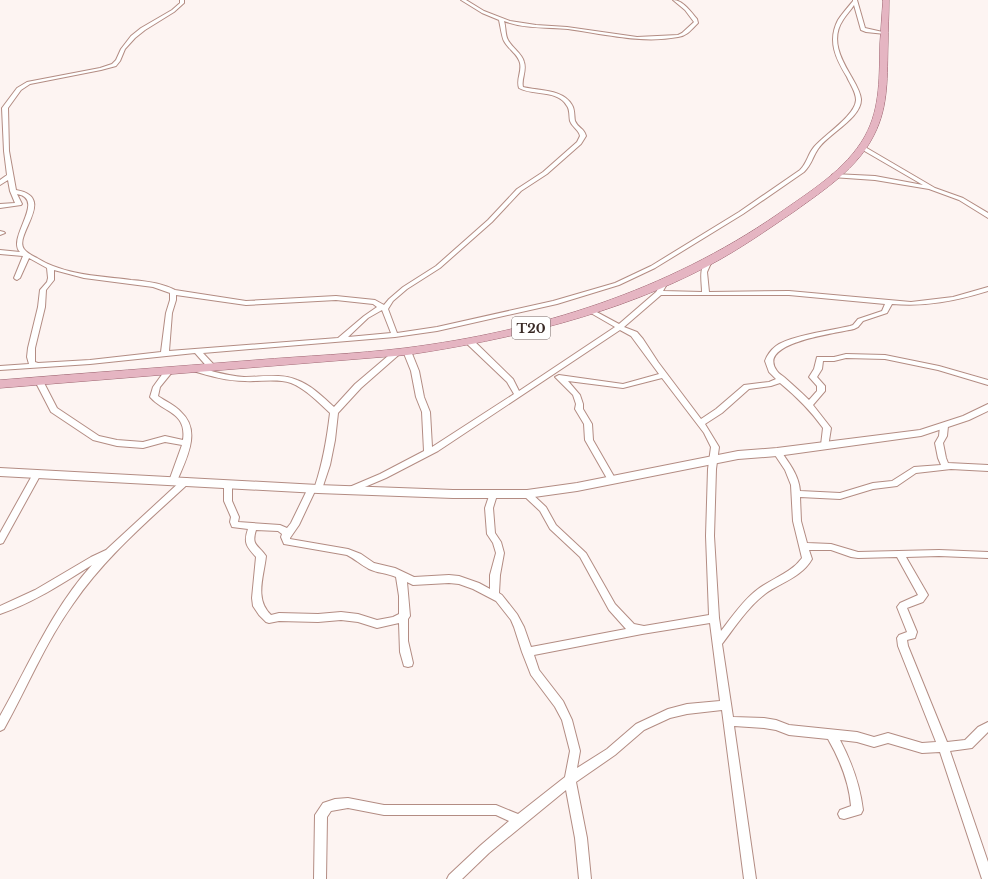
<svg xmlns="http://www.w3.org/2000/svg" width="988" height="879" font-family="'Libre Baskerville',serif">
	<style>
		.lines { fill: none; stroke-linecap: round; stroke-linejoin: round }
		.minor-casing { stroke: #b38c83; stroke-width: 2 }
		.tertiary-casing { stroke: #b38c83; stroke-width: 2 }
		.primary-casing { stroke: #9d6470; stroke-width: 1 }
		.minor { fill: #fff; fill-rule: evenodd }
		.tertiary { fill: #fff; fill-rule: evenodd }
		.primary { fill: #e5b5c2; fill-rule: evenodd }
		.labels { text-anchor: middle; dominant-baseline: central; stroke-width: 3.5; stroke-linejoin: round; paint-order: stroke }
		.shield { fill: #fff; stroke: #746966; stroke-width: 1 }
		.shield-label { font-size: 13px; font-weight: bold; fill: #382925 }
	</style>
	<rect width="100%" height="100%" fill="#fdf4f2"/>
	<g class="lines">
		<defs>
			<path id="minor" d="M 180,0 L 184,0 L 184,3 L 174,12 L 145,30 L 135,38 L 125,49 L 120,61 L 116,66 L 101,70 L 30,84 L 21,90 L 8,108 L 9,151 L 16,190 C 58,197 13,235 24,249 C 27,253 33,256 37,258 C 64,275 100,276 131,280 C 145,281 162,283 175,290 L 246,301 L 336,296 L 375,300 L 384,305 L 389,299 L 403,287 L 436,266 L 488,220 L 517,189 L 543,172 L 577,142 L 580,136 C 579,130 572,127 570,121 C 569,116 570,110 567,106 C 558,89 532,96 519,88 C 516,79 522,72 520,63 C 518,54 508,49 504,41 C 502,38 500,24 499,20 L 482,13 L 461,0 L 466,0 L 484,11 L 510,21 L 536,25 L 567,27 L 637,37 L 678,35 L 682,33 L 694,22 L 685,10 L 673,0 C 683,0 691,12 697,19 L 698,23 C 692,29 687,36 678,37 C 642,44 604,34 568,29 C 547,27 524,29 504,21 C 506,27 505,35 508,40 C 512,48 522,53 524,62 C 527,71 521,79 523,87 C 539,91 563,89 572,105 C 575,110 574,116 575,121 C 578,128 584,128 586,136 L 581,144 L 547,174 L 521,191 L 492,222 L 440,268 L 407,289 L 393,301 L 388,309 L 397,333 L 437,327 L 553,301 L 615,283 L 651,266 L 739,212 L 800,170 C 807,163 808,154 814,147 C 825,134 855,116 856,100 C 856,92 850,84 847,77 C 836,59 827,41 838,20 C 842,14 848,7 853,1 L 853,0 L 857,0 L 865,28 L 887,33 L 885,34 L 866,32 L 861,30 L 854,5 C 851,10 846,15 843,20 C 830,39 841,59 851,76 C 855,83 860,91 861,99 C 862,118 828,134 818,149 C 812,158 812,164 804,172 L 743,214 L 655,268 L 619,285 L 557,304 L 437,331 L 395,337 L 203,353 L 217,368 L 213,370 L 210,370 L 195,353 L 90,364 L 0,370 L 0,366 L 29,364 L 27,357 L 28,348 L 38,307 L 40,290 L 47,282 L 48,278 L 47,268 L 29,258 L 20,278 L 17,280 L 15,279 L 14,278 L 23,256 L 0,254 L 0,250 L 20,252 C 6,238 47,199 17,194 L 22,204 L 21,205 L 0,208 L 0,204 L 15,203 L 10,191 L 8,180 L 0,185 L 0,180 L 7,175 L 4,151 L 2,108 L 17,88 L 27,82 L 100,68 L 112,64 L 116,60 L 121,49 L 131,36 L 141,28 L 172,10 L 180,3 ZM 54,270 L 84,278 L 153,287 L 170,293 L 170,300 L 166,313 L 161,352 L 90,360 L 38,363 L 35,362 L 35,348 L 45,307 L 46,290 L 54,280 ZM 176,295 L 246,305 L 336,300 L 373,304 L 377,307 L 364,316 L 338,338 L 169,351 L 172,313 L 176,300 ZM 382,310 L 391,333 L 348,337 L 368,318 Z
				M 861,147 L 865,147 L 935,188 L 963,198 L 988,213 L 988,218 L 959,200 L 929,189 L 875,180 L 832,177 L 832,175 L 834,174 L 875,176 L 923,185 L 861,149 Z
				M 0,231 L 4,232 L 5,233 L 0,235 Z
				M 708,261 L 711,263 L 707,272 L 709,292 L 789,291 L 911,302 L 953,297 L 988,287 L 988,291 C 955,301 926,307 892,304 L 887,313 L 863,321 L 858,327 L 854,329 C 839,333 755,342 777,371 C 779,374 782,375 784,377 C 792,384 801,392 809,400 L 817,391 L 817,386 L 809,377 L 814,369 L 817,357 L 834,357 L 846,354 L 885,355 L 939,366 L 988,380 L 988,385 L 938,370 L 885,359 L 846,358 L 834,361 L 823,361 L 822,369 L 817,377 L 825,386 L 825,391 L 813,405 L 831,428 L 828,447 L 825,448 L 821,445 L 823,428 C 810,410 797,397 780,383 L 771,386 L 749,389 L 722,413 L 705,424 L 719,447 L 716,469 L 714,536 L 719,618 L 721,631 C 732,617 743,600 758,589 C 773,578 791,573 802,558 L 793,521 L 791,485 L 785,470 L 773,452 L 774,450 L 780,450 C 789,463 799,475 800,491 L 840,493 L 873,483 L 892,481 L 914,467 L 941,465 L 938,458 L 935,443 L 939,436 L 940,426 L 944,423 L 948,426 L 947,436 L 943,443 L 946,458 L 948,463 L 988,465 L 988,471 L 951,469 L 916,473 L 897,486 L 873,489 L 840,499 L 800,497 L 801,521 L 807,543 L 831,544 L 858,552 L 939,550 L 988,552 L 988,558 L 939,556 L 906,557 L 928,595 L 923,602 L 907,608 L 917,632 L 915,638 L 907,640 L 908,646 L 947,742 L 965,740 L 978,727 L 988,722 L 988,732 L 972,748 L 950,751 L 988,862 L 988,879 L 982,879 L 940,752 L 922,753 L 888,743 L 874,747 L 857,742 L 840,740 C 852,763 860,785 863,810 L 861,814 L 844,819 L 840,818 L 838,814 L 840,810 L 851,806 C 849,782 840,760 828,739 L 789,735 L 776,730 L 764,728 L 734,726 L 756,879 L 744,879 L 722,710 L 687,714 L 670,718 L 644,730 L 615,755 L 576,782 L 587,838 L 591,879 L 579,879 L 575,838 L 566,790 L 489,853 L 462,879 L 447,879 L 449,875 L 481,845 L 509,821 L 496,815 L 384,815 L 348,808 L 331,811 L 327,817 L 326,879 L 314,879 L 315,815 L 323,803 L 335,799 L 348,798 L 384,805 L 496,805 L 518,814 L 565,777 L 570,751 L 562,720 L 555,707 L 531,675 L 522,652 L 514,627 L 511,620 L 496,601 L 473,589 L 459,584 L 449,583 L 413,585 L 407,582 L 410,616 L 408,619 L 408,641 L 413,663 L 412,666 L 408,667 L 404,666 L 400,652 L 399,623 L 377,628 L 358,622 L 341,620 L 318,622 L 279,621 L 269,623 L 266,622 L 259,615 L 253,606 L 252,598 L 256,557 C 247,547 243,543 248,529 L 232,527 L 230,522 L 231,517 L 224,501 L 224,484 L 225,482 L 231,482 L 232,484 L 232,501 L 239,517 L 238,522 L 280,525 L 287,528 L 291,523 L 309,486 L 315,486 C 323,462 327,438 330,413 C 318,402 306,389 291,383 C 276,378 260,382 245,381 C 227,381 210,376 193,371 L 192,369 L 196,367 C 212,371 228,376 244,377 C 262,377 280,373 297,380 C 311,385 323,397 334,407 L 355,384 L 395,350 L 398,350 L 402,352 L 361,388 L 338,413 L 335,440 L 330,465 L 322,489 L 321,491 L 315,491 L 299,525 L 290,538 L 290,539 L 348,549 L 361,554 L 374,563 L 395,568 L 414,577 L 449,575 L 459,576 L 479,583 L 490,589 L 490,575 L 496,553 L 493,543 L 487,534 L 485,508 L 490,493 L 496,493 L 497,495 L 493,508 L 495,533 L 501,542 L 504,553 L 500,575 L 499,593 L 502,595 L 517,614 L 524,627 L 531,647 L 626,629 L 609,610 L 580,557 L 550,529 L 540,511 L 524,496 L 523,494 L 524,492 L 530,492 L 546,507 L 556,525 L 586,553 L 615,604 L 634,624 L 644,626 L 709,615 L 706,536 L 708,469 L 711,447 L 704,433 L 662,378 L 623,388 L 568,381 L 580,395 L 583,404 L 583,409 L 592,424 L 593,440 L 616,480 L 615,482 L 609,482 L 585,440 L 584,424 L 575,409 L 576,404 L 573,395 L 555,377 L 559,375 L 623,384 L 659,374 L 631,336 L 620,330 L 438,451 L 386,478 L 353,492 L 347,492 L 346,490 L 347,488 L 380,474 L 424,451 L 422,412 L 416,397 L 411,371 L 403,351 L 404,349 L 410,349 L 411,351 L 419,371 L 424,397 L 430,412 L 432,447 L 514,394 L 507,382 L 466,343 L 465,341 L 466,339 L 472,339 L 513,379 L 519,391 L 615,327 L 589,312 L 588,311 L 589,310 L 593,310 L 619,324 L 656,292 L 662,283 L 664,282 L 667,284 L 663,291 L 702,292 C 702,282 698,266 708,261 ZM 661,295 L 789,295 L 885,304 L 882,311 L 858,319 L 853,325 L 850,326 C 833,330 789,336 776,346 C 772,349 767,355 765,361 L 769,372 L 776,379 L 769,382 L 744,385 L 716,409 L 701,419 L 658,362 L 643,339 L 637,332 L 624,327 ZM 256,530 L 278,531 L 282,534 L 281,537 L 284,544 L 347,555 C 355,559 361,565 369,569 C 377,573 387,573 396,577 L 399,596 L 399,614 L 393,617 L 377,620 L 358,614 L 341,612 L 318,614 L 279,613 L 271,615 C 254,599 264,576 266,556 C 258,544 251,546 256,530 ZM 809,550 L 831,550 L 851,557 L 858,558 L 897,557 L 918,595 L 900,603 L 897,607 L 907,632 L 899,635 L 897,638 L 898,646 L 936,742 L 922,743 L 888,733 L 874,737 L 857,732 L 789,725 L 776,720 L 764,718 L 733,717 L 722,644 C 735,627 748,607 765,594 C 781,582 801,578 812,559 ZM 710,623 L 720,701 L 687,704 L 668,709 L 636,724 L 607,749 L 577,768 L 580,751 L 572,720 L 563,701 L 539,670 L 534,655 L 642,634 Z
				M 166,369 L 172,369 L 173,371 L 160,387 L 158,396 C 165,401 175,405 181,412 C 202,431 186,459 177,481 L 176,483 L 170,483 L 169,481 L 182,445 L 165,442 L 143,448 L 117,446 L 93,440 L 51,412 L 35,381 L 36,379 L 42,379 L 57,408 L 99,436 L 117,440 L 143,442 L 165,436 L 183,440 C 187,412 164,413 150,397 L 153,387 Z
				M 37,471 L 41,474 L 3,543 L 0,544 L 0,533 L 34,472 Z
				M 186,478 L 189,479 L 190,481 L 189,483 C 148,521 105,557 73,604 C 45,643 27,688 4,729 L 0,731 L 0,716 C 29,665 52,609 92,565 C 63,583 33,603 0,614 L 0,606 L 35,590 L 91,557 L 106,550 L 183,479 Z"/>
			<path id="tertiary" d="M 988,404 L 988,411 L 969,420 L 921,436 L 777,456 L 738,459 L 577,491 L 527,498 L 453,498 L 318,493 L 0,476 L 0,468 L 318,485 L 453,490 L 527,490 L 577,483 L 738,451 L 777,448 L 920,430 L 963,416 Z"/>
			<path id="primary" d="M 883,0 L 889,0 C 889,15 888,29 888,43 C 887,75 889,106 874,135 C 858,168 824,190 795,211 C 767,230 740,249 710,265 C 616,315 512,339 407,355 L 0,388 L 0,380 C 85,373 170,367 256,360 C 305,356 355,354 405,348 C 539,331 666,291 778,214 C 809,192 846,170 865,136 C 881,107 879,75 880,43 C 881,28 882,14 883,0 Z"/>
		</defs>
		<use href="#minor" class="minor-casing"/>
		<use href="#tertiary" class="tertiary-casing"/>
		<use href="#primary" class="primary-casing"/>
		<use href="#minor" class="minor"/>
		<use href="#tertiary" class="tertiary"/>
		<use href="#primary" class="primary"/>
	</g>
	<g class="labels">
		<rect class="shield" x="512" y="317" width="38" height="22" rx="3"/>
		<g class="shield-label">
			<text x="531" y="328">T20</text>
		</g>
	</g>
</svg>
